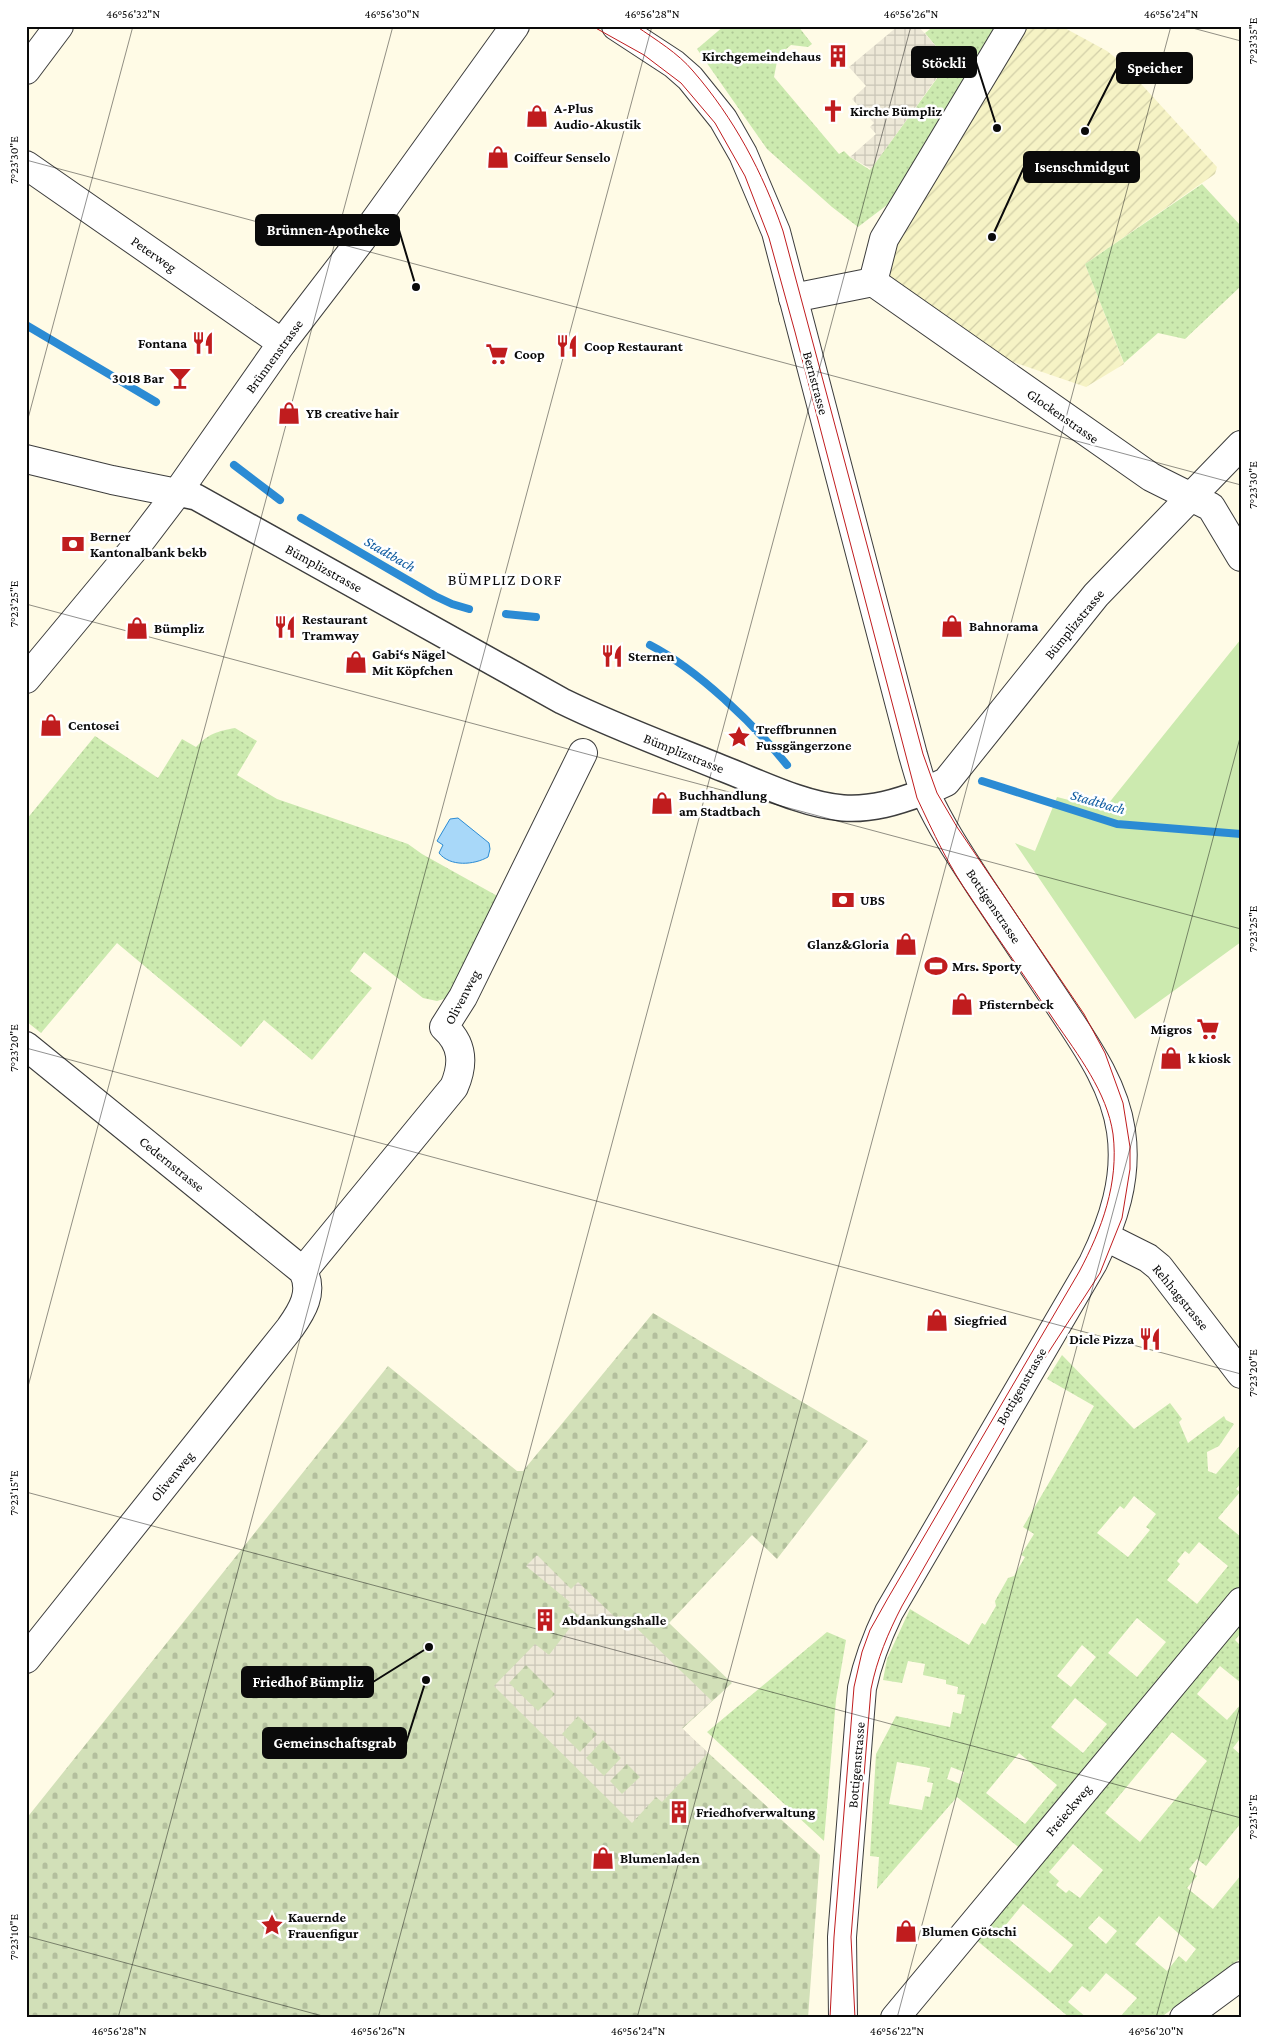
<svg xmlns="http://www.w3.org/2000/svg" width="1267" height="2044" font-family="'Crimson Pro',serif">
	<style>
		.farmland { fill: url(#farmland-furrows) }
		.grass { fill: url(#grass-dots); fill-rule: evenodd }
		.cemetery { fill: url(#cemetery-stones) }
		.park { fill: #cceaaf }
		.plaza { fill: url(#plaza-grid); fill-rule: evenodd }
		.water { fill: #a8d8f9; stroke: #2b8bd4 }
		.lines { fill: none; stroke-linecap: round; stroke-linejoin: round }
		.stream { stroke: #2b8bd4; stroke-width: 8 }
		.pedestrian-casing { stroke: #3d3d3d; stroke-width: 28 }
		.minor-casing { stroke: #3d3d3d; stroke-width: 30 }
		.tertiary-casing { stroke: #3d3d3d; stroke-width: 30 }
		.pedestrian { stroke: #fff; stroke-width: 25 }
		.minor { stroke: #fff; stroke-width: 28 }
		.tertiary { stroke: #fff; stroke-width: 28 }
		.tram { stroke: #c01c1e; stroke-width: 1 }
		.ticks { fill: none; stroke: #0a0a0a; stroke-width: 1; stroke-opacity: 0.45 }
		.labels { text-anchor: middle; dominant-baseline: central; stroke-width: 5; stroke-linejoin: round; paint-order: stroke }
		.poi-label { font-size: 14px; font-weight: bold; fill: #0a0a0a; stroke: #fff; text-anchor: start }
		.street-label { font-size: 14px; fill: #0a0a0a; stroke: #fff }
		.water-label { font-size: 15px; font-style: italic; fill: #0e5ba0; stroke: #fff }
		.quarter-label { font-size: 16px; letter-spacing: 1px; fill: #0a0a0a; stroke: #fff }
		.leader { fill: none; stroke: #0a0a0a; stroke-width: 2 }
		.callout-dot { fill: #0a0a0a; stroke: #fff; stroke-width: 2 }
		.callout { fill: #0a0a0a; stroke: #0a0a0a; stroke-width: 2 }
		.callout-label { font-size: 15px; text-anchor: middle; font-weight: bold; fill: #fff }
		.neatline { fill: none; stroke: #0a0a0a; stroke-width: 2 }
		.ticks-label { font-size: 12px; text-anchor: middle; fill: #0a0a0a }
	</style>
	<defs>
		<pattern id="farmland-furrows" width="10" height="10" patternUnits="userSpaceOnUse" patternTransform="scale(1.25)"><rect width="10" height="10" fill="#f6f3c5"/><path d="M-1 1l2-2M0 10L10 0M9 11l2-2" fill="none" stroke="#d2cfa8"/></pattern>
		<pattern id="grass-dots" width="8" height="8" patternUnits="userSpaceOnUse" patternTransform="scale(1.25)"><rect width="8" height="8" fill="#cceaaf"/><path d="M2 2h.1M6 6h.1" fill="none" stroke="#aec795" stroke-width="1.8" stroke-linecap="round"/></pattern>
		<pattern id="cemetery-stones" width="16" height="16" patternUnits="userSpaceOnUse" patternTransform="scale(1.25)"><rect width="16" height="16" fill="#d2e0b8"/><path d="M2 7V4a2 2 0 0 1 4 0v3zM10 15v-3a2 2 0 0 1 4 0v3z" fill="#b3bf9d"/></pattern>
		<pattern id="plaza-grid" width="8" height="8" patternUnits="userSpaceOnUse" patternTransform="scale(1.25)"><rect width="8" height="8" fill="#ede8d7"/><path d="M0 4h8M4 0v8" fill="none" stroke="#cac6b7"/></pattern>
	</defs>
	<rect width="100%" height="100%" fill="#fffbe6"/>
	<path class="farmland" d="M 1021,26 L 1061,26 L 1107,51 L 1122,63 L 1217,167 L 1215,174 L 1085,264 L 1124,364 L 1086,387 L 1010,361 L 884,273 L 889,245 Z"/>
	<path class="grass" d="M 724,26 L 798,26 L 812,44 L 808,47 L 791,45 L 778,56 L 774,77 L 839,154 L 844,151 L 850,157 L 870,170 L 949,62 L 925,33 L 934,26 L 1003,26 L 887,205 L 858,227 L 832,207 L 767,149 L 697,49 Z
		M 1202,184 L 1241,226 L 1241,286 L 1185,339 L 1158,333 L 1124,363 L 1085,264 Z
		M 235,728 L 257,741 L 237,775 L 277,799 L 408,844 L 422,854 L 501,898 L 447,998 L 437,1001 L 423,998 L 364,952 L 350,971 L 372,988 L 312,1060 L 264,1020 L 241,1047 L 117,943 L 41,1033 L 26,1021 L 26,820 L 95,736 L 158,778 L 182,739 L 196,747 C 208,734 218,731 235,728 Z
		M 1062,1355 L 1134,1429 L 1170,1403 L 1182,1419 L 1179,1422 L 1188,1443 L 1224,1416 L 1226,1420 L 1234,1424 L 1219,1446 L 1207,1452 L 1208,1471 L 1216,1474 L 1241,1444 L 1241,1483 L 1236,1489 L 1240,1492 L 1218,1518 L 1241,1537 L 1241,1585 L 1022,1850 L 957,1797 L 877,1889 L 879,1857 L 870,1856 L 876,1754 L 896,1716 L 950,1727 L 953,1712 L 961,1714 L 965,1695 L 957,1694 L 958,1687 L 946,1684 L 946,1680 L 923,1675 L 925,1664 L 908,1661 L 902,1683 L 883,1680 L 887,1659 L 910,1609 L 969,1645 L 982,1623 L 985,1625 L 996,1606 L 995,1601 L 1008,1578 L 1014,1576 L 1025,1557 L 1021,1555 L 1034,1534 L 1023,1527 L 1094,1406 L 1047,1379 ZM 1134,1496 L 1156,1514 L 1146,1527 L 1150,1530 L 1128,1557 L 1097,1533 L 1120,1506 L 1124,1509 ZM 1199,1542 L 1228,1566 L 1197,1604 L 1167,1580 L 1180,1564 L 1177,1561 L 1185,1551 L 1189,1554 ZM 1137,1618 L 1166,1642 L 1137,1677 L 1108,1653 ZM 1082,1645 L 1096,1657 L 1071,1687 L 1057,1676 ZM 1075,1698 L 1107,1724 L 1083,1753 L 1051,1727 ZM 1019,1753 L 1057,1785 L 1025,1824 L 986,1793 ZM 897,1762 L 930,1768 L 927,1782 L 933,1783 L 930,1797 L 925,1796 L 922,1810 L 889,1804 ZM 951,1767 L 964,1772 L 960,1784 L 947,1779 Z
		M 1241,1618 L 1241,1633 L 1235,1640 L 1241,1646 L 1241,1683 L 1220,1666 L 1197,1694 L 1227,1720 L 1241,1704 L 1241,1742 L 1239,1740 L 1233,1748 L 1241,1755 L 1241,1823 L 1206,1866 L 1197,1859 L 1189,1869 L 1197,1876 L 1187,1888 L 1213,1909 L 1241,1875 L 1241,1958 L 1160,2018 L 1119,2018 L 1137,1998 L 1106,1973 L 1090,1992 L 1082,1986 L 1068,2002 L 1087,2018 L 1070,2018 L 975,1939 ZM 1172,1732 L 1207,1761 L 1140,1842 L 1105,1813 ZM 1073,1844 L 1103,1870 L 1080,1898 L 1069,1890 L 1066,1893 L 1056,1885 L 1059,1881 L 1049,1872 ZM 1023,1904 L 1073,1945 L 1050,1973 L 1000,1932 ZM 1099,1916 L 1117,1931 L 1106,1944 L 1088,1928 ZM 1159,1916 L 1196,1949 L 1186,1962 L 1179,1956 L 1167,1971 L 1135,1944 Z
		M 827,1632 L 846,1640 L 836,1699 L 824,1841 L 707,1732 Z"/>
	<path class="cemetery" d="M 653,1313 L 868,1441 L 777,1559 L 752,1535 L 669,1623 L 732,1683 L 682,1729 L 820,1855 L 808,2018 L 26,2018 L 26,1819 L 388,1366 L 517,1471 L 523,1471 Z"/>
	<path class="park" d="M 1241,639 L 1241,942 L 1135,1019 L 1015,843 L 1035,851 L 1057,797 L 1104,809 Z"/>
	<path class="plaza" d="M 898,26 L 918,26 L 949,61 L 871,169 L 850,157 L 876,134 L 870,127 L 874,123 L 852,99 L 866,86 L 849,67 Z
		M 537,1555 L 571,1589 L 578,1582 L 618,1620 L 623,1615 L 712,1701 L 682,1728 L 708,1753 L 662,1802 L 656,1797 L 632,1823 L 494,1686 L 535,1644 L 549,1655 L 579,1616 L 568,1606 L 570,1602 L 526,1566 ZM 526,1665 L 555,1694 L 538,1711 L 509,1683 ZM 578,1716 L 597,1734 L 580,1752 L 562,1734 ZM 603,1740 L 621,1758 L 604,1776 L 586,1758 ZM 627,1764 L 640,1777 L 622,1794 L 610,1781 Z"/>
	<path class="water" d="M 458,818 L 489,843 L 490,849 L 488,857 C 474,865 450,867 439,853 L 443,845 L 437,841 L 450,819 Z"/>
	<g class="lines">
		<path class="stream" d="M 26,325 L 156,402
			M 234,465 L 280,500
			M 301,518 L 435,596 L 452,604 L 469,609
			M 506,614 L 536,617
			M 650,645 C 698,670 753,723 787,765
			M 982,781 L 1117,824 L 1241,834"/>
		<defs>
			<path id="pedestrian" d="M 177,493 L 196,497 L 562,701 C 615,727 670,747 724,769 C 760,783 804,805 843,808 C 872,810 897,802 924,792"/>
			<path id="minor" d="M 26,70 L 59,26
				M 26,165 L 282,343
				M 873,282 L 884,239 L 1012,26
				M 793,298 L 873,282 L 1151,477 L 1211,507 L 1241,557
				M 924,792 L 946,782 L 1096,595 L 1241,445
				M 26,1046 L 303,1271 C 314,1292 302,1311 290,1328 L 26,1659
				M 1106,1237 L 1148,1258 L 1159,1267 L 1241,1374
				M 303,1271 L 454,1087 C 464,1064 463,1044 444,1027 L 463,997 L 583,753
				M 895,2018 L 1241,1602
				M 1184,2018 L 1241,1976"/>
			<path id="tertiary" d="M 616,26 L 674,64 L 690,78 L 723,119 L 743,154 L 776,232 L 913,755 C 917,768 920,782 926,794 C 942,829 963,860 984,892 C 1008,928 1032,964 1056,1000 C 1082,1040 1114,1082 1121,1131 C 1128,1178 1113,1222 1093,1263 L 889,1612 C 877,1637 868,1660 862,1688 L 842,1937 L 843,2018
				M 26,459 L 112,480 L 177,493
				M 26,679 L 139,543 L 177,493 L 282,343 L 361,240 L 515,26"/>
		</defs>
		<use href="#pedestrian" class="pedestrian-casing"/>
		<use href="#minor" class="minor-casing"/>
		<use href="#tertiary" class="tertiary-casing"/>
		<use href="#pedestrian" class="pedestrian"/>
		<use href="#minor" class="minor"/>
		<use href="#tertiary" class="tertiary"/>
		<path class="tram" d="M 592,26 L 644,55 L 681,83 L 715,123 L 745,176 L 769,238 L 795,332 L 917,798 C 933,832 949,867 971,898 C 998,939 1027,979 1054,1020 C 1078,1055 1107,1092 1113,1134 C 1119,1183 1102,1229 1079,1272 L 888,1598 L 870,1630 L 862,1652 L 854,1687 L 834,1937 L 830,2018
			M 636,26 C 656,40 678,53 693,71 C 734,118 763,173 783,231 L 923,754 L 937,793 L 957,827 L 1084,1014 L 1105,1053 L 1123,1103 L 1130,1147 L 1130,1169 L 1122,1218 L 1100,1273 L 1037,1370 L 902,1606 C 888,1633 877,1659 871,1689 L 851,1937 L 855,2018"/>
	</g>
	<path class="ticks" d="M 1185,26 L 1241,41M 26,160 L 1241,485M 26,426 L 133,26M 26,604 L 1241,929M 26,1048 L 1241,1374M 26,1394 L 393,26M 26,1492 L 1241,1818M 26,1936 L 330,2018M 118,2018 L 652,26M 378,2018 L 911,26M 637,2018 L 1171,26M 897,2018 L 1241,734M 1156,2018 L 1241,1702"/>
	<defs>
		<symbol id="building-bare" viewBox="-9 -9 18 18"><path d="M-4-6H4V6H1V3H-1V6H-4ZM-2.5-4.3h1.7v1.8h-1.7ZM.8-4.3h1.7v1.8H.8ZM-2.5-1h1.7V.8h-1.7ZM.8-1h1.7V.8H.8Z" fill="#c01c1e" stroke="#fff" stroke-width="2.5" paint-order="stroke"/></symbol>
		<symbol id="church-bare" viewBox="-9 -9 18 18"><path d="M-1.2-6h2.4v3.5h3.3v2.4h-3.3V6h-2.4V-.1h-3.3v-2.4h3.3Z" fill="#c01c1e" stroke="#fff" stroke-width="2.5" paint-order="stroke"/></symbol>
		<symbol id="shop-bare" viewBox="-9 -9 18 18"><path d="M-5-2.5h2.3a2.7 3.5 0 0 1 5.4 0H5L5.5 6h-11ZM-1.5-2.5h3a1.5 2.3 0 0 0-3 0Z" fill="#c01c1e" stroke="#fff" stroke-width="2.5" paint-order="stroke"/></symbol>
		<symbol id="restaurant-bare" viewBox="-9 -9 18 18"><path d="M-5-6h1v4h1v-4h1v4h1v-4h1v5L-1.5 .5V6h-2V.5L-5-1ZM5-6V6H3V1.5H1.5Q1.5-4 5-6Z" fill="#c01c1e" stroke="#fff" stroke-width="2.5" paint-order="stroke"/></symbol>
		<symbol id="supermarket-bare" viewBox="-9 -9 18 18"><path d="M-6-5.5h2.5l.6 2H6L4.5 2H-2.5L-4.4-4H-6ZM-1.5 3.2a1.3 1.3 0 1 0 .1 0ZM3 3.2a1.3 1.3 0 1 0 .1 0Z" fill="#c01c1e" stroke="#fff" stroke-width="2.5" paint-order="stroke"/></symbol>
		<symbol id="bar-bare" viewBox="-9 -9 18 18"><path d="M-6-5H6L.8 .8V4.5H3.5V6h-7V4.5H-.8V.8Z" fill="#c01c1e" stroke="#fff" stroke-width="2.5" paint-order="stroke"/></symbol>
		<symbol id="bank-bare" viewBox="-9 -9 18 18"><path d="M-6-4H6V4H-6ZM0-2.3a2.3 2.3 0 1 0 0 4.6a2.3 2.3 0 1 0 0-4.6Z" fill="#c01c1e" stroke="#fff" stroke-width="2.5" paint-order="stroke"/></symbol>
		<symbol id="sight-bare" viewBox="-9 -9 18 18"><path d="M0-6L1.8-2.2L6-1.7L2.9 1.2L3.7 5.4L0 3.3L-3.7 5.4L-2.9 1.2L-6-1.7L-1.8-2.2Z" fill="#c01c1e" stroke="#fff" stroke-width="2.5" paint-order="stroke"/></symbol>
		<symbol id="stadium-bare" viewBox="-9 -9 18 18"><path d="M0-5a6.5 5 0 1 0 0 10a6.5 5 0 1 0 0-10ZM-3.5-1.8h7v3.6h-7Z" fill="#c01c1e" stroke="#fff" stroke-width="2.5" paint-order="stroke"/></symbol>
	</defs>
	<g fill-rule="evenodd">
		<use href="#building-bare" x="822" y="40" width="32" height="32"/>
		<use href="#church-bare" x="817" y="95" width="32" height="32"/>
		<use href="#shop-bare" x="521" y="100" width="32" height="32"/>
		<use href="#shop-bare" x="482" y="141" width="32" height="32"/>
		<use href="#restaurant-bare" x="187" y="327" width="32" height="32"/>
		<use href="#restaurant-bare" x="551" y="330" width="32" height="32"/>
		<use href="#supermarket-bare" x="481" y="338" width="32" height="32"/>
		<use href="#bar-bare" x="164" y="362" width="32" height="32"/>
		<use href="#shop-bare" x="273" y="397" width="32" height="32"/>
		<use href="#bank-bare" x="57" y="528" width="32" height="32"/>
		<use href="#shop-bare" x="936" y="610" width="32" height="32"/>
		<use href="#restaurant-bare" x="269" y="611" width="32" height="32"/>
		<use href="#shop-bare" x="121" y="612" width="32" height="32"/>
		<use href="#restaurant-bare" x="596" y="640" width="32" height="32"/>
		<use href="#shop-bare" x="340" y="646" width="32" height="32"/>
		<use href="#shop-bare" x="35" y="709" width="32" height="32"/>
		<use href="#sight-bare" x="723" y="721" width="32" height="32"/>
		<use href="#shop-bare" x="646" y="787" width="32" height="32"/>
		<use href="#bank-bare" x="827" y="884" width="32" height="32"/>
		<use href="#shop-bare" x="890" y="928" width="32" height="32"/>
		<use href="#stadium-bare" x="920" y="950" width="32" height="32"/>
		<use href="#shop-bare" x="946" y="988" width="32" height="32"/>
		<use href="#supermarket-bare" x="1192" y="1013" width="32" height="32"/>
		<use href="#shop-bare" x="1155" y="1042" width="32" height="32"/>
		<use href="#shop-bare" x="921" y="1304" width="32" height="32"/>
		<use href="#restaurant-bare" x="1134" y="1323" width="32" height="32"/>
		<use href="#building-bare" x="529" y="1604" width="32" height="32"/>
		<use href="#building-bare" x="663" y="1796" width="32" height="32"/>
		<use href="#shop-bare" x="587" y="1842" width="32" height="32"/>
		<use href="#sight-bare" x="256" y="1909" width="32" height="32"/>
		<use href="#shop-bare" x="890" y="1915" width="32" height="32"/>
	</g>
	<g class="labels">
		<g class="poi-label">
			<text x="821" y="56" text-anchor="end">Kirchgemeindehaus</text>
			<text x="554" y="108">A-Plus<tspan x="554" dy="16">Audio-Akustik</tspan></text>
			<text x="850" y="111">Kirche Bümpliz</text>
			<text x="514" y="157">Coiffeur Senselo</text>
			<text x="187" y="343" text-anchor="end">Fontana</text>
			<text x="584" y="346">Coop Restaurant</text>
			<text x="514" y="354">Coop</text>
			<text x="164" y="378" text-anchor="end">3018 Bar</text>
			<text x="306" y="413">YB creative hair</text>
			<text x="90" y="536">Berner<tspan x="90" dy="16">Kantonalbank bekb</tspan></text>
			<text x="302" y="619">Restaurant<tspan x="302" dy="16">Tramway</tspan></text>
			<text x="969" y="626">Bahnorama</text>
			<text x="154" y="628">Bümpliz</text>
			<text x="372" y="654">Gabi‘s Nägel<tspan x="372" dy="16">Mit Köpfchen</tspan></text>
			<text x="628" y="656">Sternen</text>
			<text x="68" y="725">Centosei</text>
			<text x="756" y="729">Treffbrunnen<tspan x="756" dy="16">Fussgängerzone</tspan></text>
			<text x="679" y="795">Buchhandlung<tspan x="679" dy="16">am Stadtbach</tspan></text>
			<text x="860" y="900">UBS</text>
			<text x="889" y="944" text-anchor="end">Glanz&amp;Gloria</text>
			<text x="952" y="966">Mrs. Sporty</text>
			<text x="979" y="1004">Pfisternbeck</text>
			<text x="1192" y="1029" text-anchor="end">Migros</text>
			<text x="1188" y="1058">k kiosk</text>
			<text x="954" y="1320">Siegfried</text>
			<text x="1134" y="1339" text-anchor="end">Dicle Pizza</text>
			<text x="562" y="1620">Abdankungshalle</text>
			<text x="696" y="1812">Friedhofverwaltung</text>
			<text x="620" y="1858">Blumenladen</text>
			<text x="288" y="1917">Kauernde<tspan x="288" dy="16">Frauenfigur</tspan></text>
			<text x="922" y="1931">Blumen Götschi</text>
		</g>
		<g class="street-label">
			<text transform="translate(154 254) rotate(35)">Peterweg</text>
			<text transform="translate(274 356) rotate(-54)">Brünnenstrasse</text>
			<text transform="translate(816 383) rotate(75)">Bernstrasse</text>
			<text transform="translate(1063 416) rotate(35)">Glockenstrasse</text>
			<text transform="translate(324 568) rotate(29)">Bümplizstrasse</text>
			<text transform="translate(1074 624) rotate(-51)">Bümplizstrasse</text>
			<text transform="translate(684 753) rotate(22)">Bümplizstrasse</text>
			<text transform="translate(994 906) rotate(56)">Bottigenstrasse</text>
			<text transform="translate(462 997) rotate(-62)">Olivenweg</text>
			<text transform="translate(172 1164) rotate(39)">Cedernstrasse</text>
			<text transform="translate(1181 1297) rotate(51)">Rehhagstrasse</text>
			<text transform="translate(1021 1386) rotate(-60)">Bottigenstrasse</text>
			<text transform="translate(172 1476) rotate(-51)">Olivenweg</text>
			<text transform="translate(856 1765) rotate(-85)">Bottigenstrasse</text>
			<text transform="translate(1068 1810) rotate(-50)">Freieckweg</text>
		</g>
		<g class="water-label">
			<text transform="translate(390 554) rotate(30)">Stadtbach</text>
			<text transform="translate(1098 802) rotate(16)">Stadtbach</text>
		</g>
		<g class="quarter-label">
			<text x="505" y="579">BÜMPLIZ DORF</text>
		</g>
	</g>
	<path class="leader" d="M997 128L976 62M1085 131L1117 68M992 237L1024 167M416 287L399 230M429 1647L373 1682M426 1680L406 1743"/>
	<g class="callout-dot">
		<circle cx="997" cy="128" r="5"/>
		<circle cx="1085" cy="131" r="5"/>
		<circle cx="992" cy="237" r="5"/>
		<circle cx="416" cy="287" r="5"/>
		<circle cx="429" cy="1647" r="5"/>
		<circle cx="426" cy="1680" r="5"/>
	</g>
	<g class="callout">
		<rect x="912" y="47" width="64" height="30" rx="5"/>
		<rect x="1117" y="53" width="75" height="30" rx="5"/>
		<rect x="1024" y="152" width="115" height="30" rx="5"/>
		<rect x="256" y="215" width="143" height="30" rx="5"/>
		<rect x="242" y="1667" width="131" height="30" rx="5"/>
		<rect x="263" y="1728" width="143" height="30" rx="5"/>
	</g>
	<g class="callout-label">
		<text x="944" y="68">Stöckli</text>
		<text x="1155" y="73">Speicher</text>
		<text x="1082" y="172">Isenschmidgut</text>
		<text x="328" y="235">Brünnen-Apotheke</text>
		<text x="308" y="1687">Friedhof Bümpliz</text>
		<text x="335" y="1748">Gemeinschaftsgrab</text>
	</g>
	<rect width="1267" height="2044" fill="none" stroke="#ffffff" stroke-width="55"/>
	<rect x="28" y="28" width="1212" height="1988" class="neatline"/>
	<g class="ticks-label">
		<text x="133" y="18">46°56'32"N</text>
		<text x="392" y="18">46°56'30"N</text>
		<text x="652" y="18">46°56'28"N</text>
		<text x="911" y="18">46°56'26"N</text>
		<text x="1171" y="18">46°56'24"N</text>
		<text transform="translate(1253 41) rotate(-90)" y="4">7°23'35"E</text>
		<text transform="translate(14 160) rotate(-90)" y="4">7°23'30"E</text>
		<text transform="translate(1253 485) rotate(-90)" y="4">7°23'30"E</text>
		<text transform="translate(14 604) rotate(-90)" y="4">7°23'25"E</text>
		<text transform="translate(1253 929) rotate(-90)" y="4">7°23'25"E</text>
		<text transform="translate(14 1048) rotate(-90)" y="4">7°23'20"E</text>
		<text transform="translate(1253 1373) rotate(-90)" y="4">7°23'20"E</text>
		<text transform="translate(14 1493) rotate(-90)" y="4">7°23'15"E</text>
		<text transform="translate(1253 1817) rotate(-90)" y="4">7°23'15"E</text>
		<text transform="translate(14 1937) rotate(-90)" y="4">7°23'10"E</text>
		<text x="119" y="2035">46°56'28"N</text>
		<text x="378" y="2035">46°56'26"N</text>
		<text x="638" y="2035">46°56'24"N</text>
		<text x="897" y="2035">46°56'22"N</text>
		<text x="1156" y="2035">46°56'20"N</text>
	</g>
</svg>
